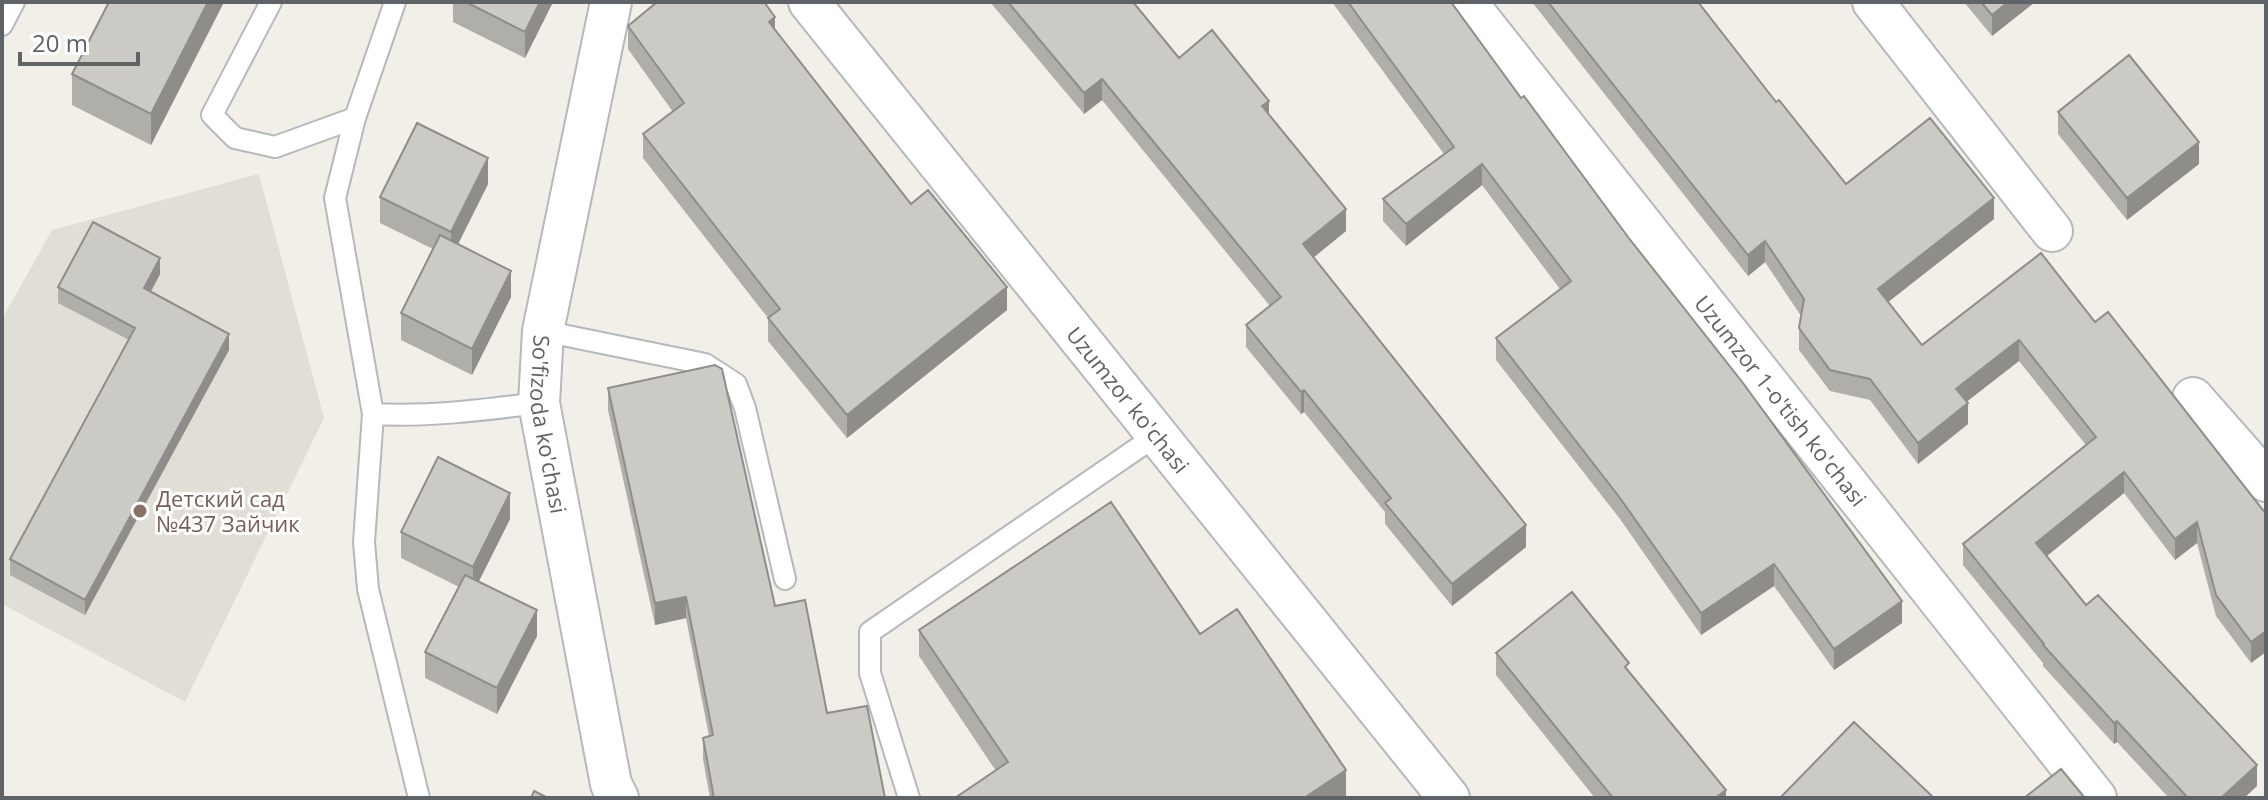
<svg xmlns="http://www.w3.org/2000/svg" width="2268" height="800" font-family="'Open Sans',sans-serif">
	<style>
		.education { fill: #e1ded6 }
		.lines { fill: none; stroke-linecap: round; stroke-linejoin: round }
		.lane-casing { stroke: #b5b8bc; stroke-width: 24 }
		.street-casing { stroke: #b5b8bc; stroke-width: 44 }
		.lane { stroke: #fff; stroke-width: 20 }
		.street { stroke: #fff; stroke-width: 40 }
		.wall { fill: #afaea9 }
		.shaded-wall { fill: #8f8d8a }
		.building { fill: #cccac5; stroke: #8f8d8a; stroke-width: 2 }
		.education-dot { fill: #8d6e63; stroke: #fff; stroke-width: 3 }
		.labels { text-anchor: middle; dominant-baseline: central; stroke-width: 6; stroke-linejoin: round; paint-order: stroke }
		.street-label { font-size: 22px; fill: #5f6368; stroke: #fff }
		.education-label { font-size: 22px; fill: #785e54; stroke: #fff; text-anchor: start }
	</style>
	<rect width="100%" height="100%" fill="#f1efe8"/>
	<path class="education" d="M 259,174 L 324,418 L 185,702 L 2,604 L 2,319 L 52,230 Z"/>
	<g class="lines">
		<defs>
			<path id="lane" d="M 271,2 L 212,115 L 235,138 L 275,147 L 355,118
				M 2,25 L 14,2
				M 543,331 L 705,364 L 736,384 L 745,408 L 785,579
				M 373,414 L 335,198 L 355,118 L 395,2
				M 419,798 L 368,589 L 364,542 L 373,414 C 429,417 483,410 539,403
				M 909,798 L 870,673 L 870,632 L 1157,435"/>
			<g id="street">
				<path id="s1" d="M 611,2 L 543,331 L 539,403 L 611,784 L 618,798"/>
				<path id="s2" d="M 809,2 L 1449,798"/>
				<path id="s3" d="M 1466,2 L 2096,798"/>
				<path d="M 1873,2 L 2052,231"/>
				<path d="M 2193,398 L 2266,481"/>
			</g>
		</defs>
		<use href="#lane" class="lane-casing"/>
		<use href="#street" class="street-casing"/>
		<use href="#lane" class="lane"/>
		<use href="#street" class="street"/>
	</g>
	<path class="wall" d="M 109,2 L 224,2 L 151,145 L 72,105 L 72,74 Z
		M 453,2 L 553,2 L 525,58 L 453,22 Z
		M 990,2 L 1133,2 L 1179,58 L 1269,115 L 1346,231 L 1314,257 L 1526,547 L 1452,606 L 1385,524 L 1385,512 L 1304,412 L 1301,414 L 1246,347 L 1246,325 L 1270,306 L 1102,100 L 1084,114 Z
		M 1332,2 L 1451,2 L 1902,623 L 1834,670 L 1774,586 L 1701,635 L 1620,519 L 1496,360 L 1496,338 L 1560,289 L 1482,185 L 1406,246 L 1383,221 L 1383,199 L 1444,154 Z
		M 1532,2 L 1698,2 L 1776,102 L 1846,184 L 1994,219 L 1888,302 L 1922,345 L 2095,322 L 2266,514 L 2251,663 L 2216,616 L 2197,543 L 2175,560 L 2124,493 L 2046,556 L 2086,605 L 2257,786 L 2244,798 L 2169,798 L 2117,742 L 2114,744 L 2043,666 L 2043,663 L 1963,565 L 1963,544 L 2086,445 L 2019,361 L 1966,402 L 1968,424 L 1918,464 L 1870,400 L 1830,391 L 1799,350 L 1799,328 L 1801,316 L 1765,262 L 1748,276 Z
		M 1964,2 L 2035,2 L 1992,36 Z
		M 628,26 L 775,31 L 911,204 L 1007,310 L 847,438 L 768,341 L 768,318 L 643,158 L 643,134 L 673,112 L 628,49 Z
		M 2058,112 L 2199,164 L 2127,220 L 2058,134 Z
		M 488,184 L 458,244 L 511,297 L 472,375 L 401,340 L 401,313 L 433,249 L 380,223 L 380,197 Z
		M 160,274 L 151,292 L 229,350 L 85,615 L 10,575 L 10,559 L 129,340 L 58,303 L 58,287 Z
		M 608,388 L 775,606 L 827,713 L 885,798 L 710,798 L 703,759 L 703,738 L 709,736 L 686,618 L 655,625 L 608,410 Z
		M 510,519 L 479,581 L 537,636 L 497,714 L 425,678 L 425,652 L 459,587 L 401,558 L 401,532 Z
		M 919,630 L 1200,634 L 1346,796 L 996,771 L 919,656 Z
		M 1496,653 L 1629,672 L 1726,798 L 1595,798 L 1496,675 Z"/>
	<path class="shaded-wall" d="M 208,2 L 224,2 L 151,145 L 151,114 Z
		M 540,2 L 553,2 L 525,58 L 525,32 Z
		M 2008,2 L 2035,2 L 1992,36 L 1992,15 Z
		M 775,17 L 775,41 L 769,22 Z
		M 1102,79 L 1102,100 L 1084,114 L 1084,93 Z
		M 1269,101 L 1269,122 L 1262,106 Z
		M 2199,142 L 2199,164 L 2127,220 L 2127,198 Z
		M 488,158 L 488,184 L 451,258 L 451,232 Z
		M 1482,164 L 1482,185 L 1406,246 L 1406,224 Z
		M 1994,198 L 1994,219 L 1878,310 L 1878,289 Z
		M 1346,209 L 1346,231 L 1303,266 L 1303,244 Z
		M 1765,241 L 1765,262 L 1748,276 L 1748,255 Z
		M 160,258 L 160,274 L 144,304 L 144,288 Z
		M 511,271 L 511,297 L 472,375 L 472,349 Z
		M 1007,287 L 1007,310 L 847,438 L 847,415 Z
		M 229,334 L 229,350 L 85,615 L 85,600 Z
		M 2019,340 L 2019,361 L 1956,410 L 1956,389 Z
		M 1304,390 L 1304,412 L 1301,414 L 1301,392 Z
		M 1968,403 L 1968,424 L 1918,464 L 1918,443 Z
		M 2124,472 L 2124,493 L 2036,565 L 2036,543 Z
		M 510,493 L 510,519 L 473,593 L 473,567 Z
		M 2197,522 L 2197,543 L 2175,560 L 2175,539 Z
		M 1526,525 L 1526,547 L 1452,606 L 1452,584 Z
		M 1774,564 L 1774,586 L 1701,635 L 1701,613 Z
		M 686,597 L 686,618 L 655,625 L 655,603 Z
		M 1902,601 L 1902,623 L 1834,670 L 1834,649 Z
		M 537,610 L 537,636 L 497,714 L 497,688 Z
		M 2266,631 L 2266,652 L 2251,663 L 2251,642 Z
		M 2117,721 L 2117,742 L 2114,744 L 2114,723 Z
		M 2257,765 L 2257,786 L 2244,798 L 2221,798 Z
		M 1346,770 L 1346,796 L 1343,798 L 1304,798 Z
		M 1726,790 L 1726,798 L 1715,798 Z"/>
	<path class="building" d="M 109,2 L 208,2 L 151,114 L 72,74 Z
		M 466,2 L 540,2 L 525,32 Z
		M 657,2 L 764,2 L 775,17 L 769,22 L 911,204 L 928,190 L 1007,287 L 847,415 L 768,318 L 780,309 L 643,134 L 684,103 L 628,26 Z
		M 1008,2 L 1133,2 L 1179,58 L 1212,30 L 1269,101 L 1262,106 L 1346,209 L 1303,244 L 1526,525 L 1452,584 L 1385,503 L 1391,498 L 1304,390 L 1301,392 L 1246,325 L 1281,297 L 1102,79 L 1084,93 Z
		M 1348,2 L 1451,2 L 1521,98 L 1524,96 L 1628,237 L 1743,383 L 1902,601 L 1834,649 L 1774,564 L 1701,613 L 1620,498 L 1496,338 L 1571,281 L 1482,164 L 1406,224 L 1383,199 L 1454,147 Z
		M 1548,2 L 1698,2 L 1776,102 L 1779,100 L 1846,184 L 1930,118 L 1994,198 L 1878,289 L 1922,345 L 2041,253 L 2095,322 L 2108,312 L 2266,514 L 2266,631 L 2251,642 L 2216,595 L 2197,522 L 2175,539 L 2124,472 L 2036,543 L 2086,605 L 2098,595 L 2257,765 L 2221,798 L 2188,798 L 2117,721 L 2114,723 L 2043,645 L 2044,644 L 1963,544 L 2096,437 L 2019,340 L 1956,389 L 1968,403 L 1918,443 L 1870,379 L 1830,370 L 1799,328 L 1804,299 L 1765,241 L 1748,255 Z
		M 1981,2 L 2008,2 L 1992,15 Z
		M 2129,55 L 2199,142 L 2127,198 L 2058,112 Z
		M 417,123 L 488,158 L 451,232 L 380,197 Z
		M 93,222 L 160,258 L 144,288 L 229,334 L 85,600 L 10,559 L 135,328 L 58,287 Z
		M 440,235 L 511,271 L 472,349 L 401,313 Z
		M 715,365 L 722,369 L 775,606 L 805,600 L 827,713 L 867,706 L 885,798 L 714,798 L 703,738 L 713,735 L 686,597 L 655,603 L 608,388 Z
		M 438,457 L 510,493 L 473,567 L 401,532 Z
		M 1111,502 L 1200,634 L 1237,609 L 1346,770 L 1304,798 L 955,798 L 1008,762 L 919,630 Z
		M 465,575 L 537,610 L 497,688 L 425,652 Z
		M 1572,592 L 1629,663 L 1625,667 L 1726,790 L 1715,798 L 1613,798 L 1496,653 Z
		M 1854,722 L 1934,798 L 1780,798 Z
		M 2061,769 L 2085,798 L 2024,798 Z
		M 534,791 L 548,798 L 531,798 Z"/>
	<circle class="education-dot" cx="140" cy="511" r="8"/>
	<g class="labels">
		<g class="street-label">
			<text stroke="none"><textPath href="#s2" startOffset="510">Uzumzor ko'chasi</textPath></text>
			<text stroke="none"><textPath href="#s3" startOffset="508">Uzumzor 1-o'tish ko'chasi</textPath></text>
			<text stroke="none"><textPath href="#s1" startOffset="430">So'fizoda ko'chasi</textPath></text>
		</g>
		<g class="education-label">
			<text x="156" y="498">Детский сад<tspan x="156" dy="25">№437 Зайчик</tspan></text>
		</g>
	</g>
	<rect width="2268" height="800" fill="none" stroke="#5f6368" stroke-width="8"/>
	<path d="M20 52v12h118v-12" fill="none" stroke="#5f6368" stroke-width="4"/>
	<text x="32" y="52" font-size="24" fill="#5f6368" stroke="#ffffff" stroke-width="6" paint-order="stroke">20 m</text>
</svg>
